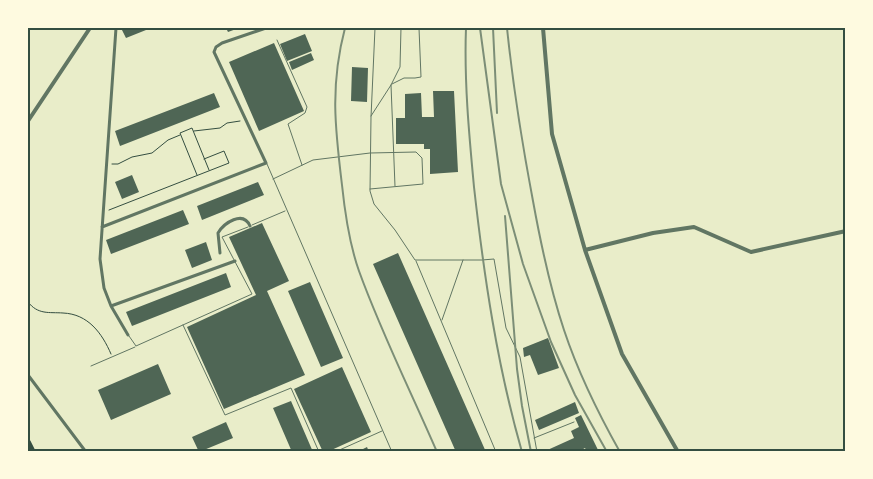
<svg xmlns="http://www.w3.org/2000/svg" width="873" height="479" font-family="Montserrat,sans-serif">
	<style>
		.building { fill: #4f6655 }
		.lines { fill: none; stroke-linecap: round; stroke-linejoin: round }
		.path { stroke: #344e41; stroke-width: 1 }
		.service { stroke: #617663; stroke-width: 1 }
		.minor { stroke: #617663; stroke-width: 3 }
		.tertiary { stroke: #617663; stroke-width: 4 }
		.motorway { stroke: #344e41; stroke-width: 5.5 }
		.rail { stroke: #7c8e77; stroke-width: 2 }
		.neatline { fill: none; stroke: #344e41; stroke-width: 2 }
	</style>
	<rect width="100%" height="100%" fill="#e9edc9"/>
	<path class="building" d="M 121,28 L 151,28 L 126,38 Z
		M 226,28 L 239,28 L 228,32 Z
		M 305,34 L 312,51 L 287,61 L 280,44 Z
		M 274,43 L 304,111 L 259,131 L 229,62 Z
		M 311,53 L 314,60 L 292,70 L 289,62 Z
		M 352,67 L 368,68 L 367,102 L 351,101 Z
		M 433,91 L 454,91 L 458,172 L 430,174 L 430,149 L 424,149 L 424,144 L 396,144 L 396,118 L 405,118 L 405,94 L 421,93 L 422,117 L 434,117 Z
		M 214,93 L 220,107 L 120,146 L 115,131 Z
		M 132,175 L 139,192 L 122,199 L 115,182 Z
		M 258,182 L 264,195 L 202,220 L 197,206 Z
		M 183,210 L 189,224 L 111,254 L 106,240 Z
		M 262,223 L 289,281 L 267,291 L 305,375 L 224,409 L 187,327 L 256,295 L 229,237 Z
		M 206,242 L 212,260 L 192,268 L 185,250 Z
		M 398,253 L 486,452 L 456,452 L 373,264 Z
		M 226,273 L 231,287 L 132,326 L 126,312 Z
		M 310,282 L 343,358 L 321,367 L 288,291 Z
		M 548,338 L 559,368 L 538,375 L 530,355 L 524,357 L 523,348 Z
		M 158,364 L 171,394 L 111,420 L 98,390 Z
		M 342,367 L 371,432 L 327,452 L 323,452 L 294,389 Z
		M 291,401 L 313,452 L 292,452 L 273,408 Z
		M 575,402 L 579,413 L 539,430 L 535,420 Z
		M 581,415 L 599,452 L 583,452 L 586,450 L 585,448 L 578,452 L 543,452 L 574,438 L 571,431 L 579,427 L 575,418 Z
		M 226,422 L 233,438 L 199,452 L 192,437 Z
		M 367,447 L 369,452 L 357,452 Z"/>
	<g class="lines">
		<path class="path" d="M 194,131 L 220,128 L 227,123 L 240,121
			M 112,164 L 118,164 L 132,157 L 152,153 L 168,140 L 180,135
			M 197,175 L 180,133 L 192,128 L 209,170
			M 109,210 L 229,163 L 224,151 L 204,159
			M 28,302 C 38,315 49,312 63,313 C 88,314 102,333 111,354"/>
		<path class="service" d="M 375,28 L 371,117 L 370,191 L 374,204 L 395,230 L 415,260 L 482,260 L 494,259 L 506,328 L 520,357 L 537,452
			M 277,40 L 307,107 L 305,113 L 288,124 L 302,165
			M 392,84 L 404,78 L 415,78 L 421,77 L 419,28
			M 391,85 L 395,186
			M 371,116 L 391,85 L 400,67 L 401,28
			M 267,164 L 392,452
			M 273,179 L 313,160 L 370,153 L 416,152 L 422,158 L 423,184 L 370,189
			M 252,225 L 285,211
			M 416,261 L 496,452
			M 442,320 L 463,260
			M 183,325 L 225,415 L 291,388 L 319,452
			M 129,336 L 136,346 L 252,294 L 222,237 L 248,227
			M 91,366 L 135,347
			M 534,438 L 574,422
			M 335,452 L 382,431"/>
		<path class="minor" d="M 116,28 L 100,259 L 104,288 L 111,306 L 128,335
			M 102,227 L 266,163 L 214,52 L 216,47 L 222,43 L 266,28
			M 220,253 L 218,233 C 224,223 243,210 250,226
			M 111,306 L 235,261
			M 28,375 L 86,452"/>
		<path class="tertiary" d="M 543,28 L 552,134 L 585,250 L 622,354 L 678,452
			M 28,121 L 90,28
			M 585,250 L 653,233 L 694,227 L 751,252 L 846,231"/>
		<path class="motorway" d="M 28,442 L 33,452"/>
		<path class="rail" d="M 345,28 C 330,85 335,128 342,185 C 345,214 349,243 359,271 C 381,332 411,392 437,452
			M 466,28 C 464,80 469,134 474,187 C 484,276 497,365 522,452
			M 480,28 L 501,184 L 523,264 L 551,342 L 575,395 L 607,452
			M 493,28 L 497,113
			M 507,28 C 513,86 522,143 533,201 C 541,245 550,288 564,330 C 578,372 598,413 620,452
			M 505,216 L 517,369 L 522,406 L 531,452"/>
	</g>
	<rect width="873" height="479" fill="none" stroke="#fefae0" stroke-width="58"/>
	<rect x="29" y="29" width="815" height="421" class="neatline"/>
</svg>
